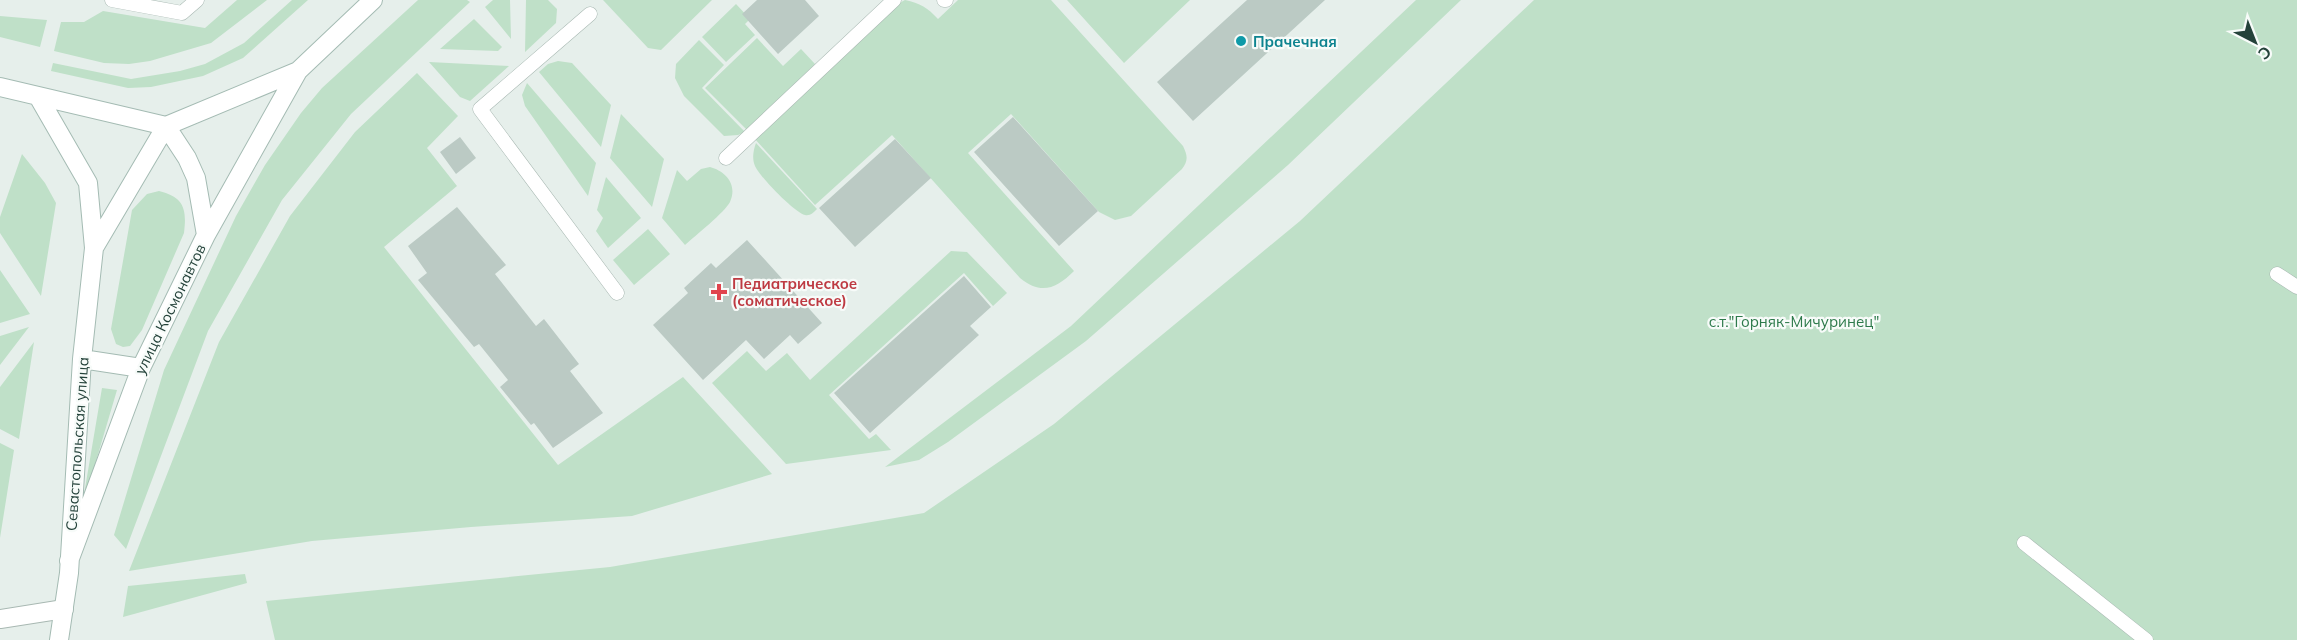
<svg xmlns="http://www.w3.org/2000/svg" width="2297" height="640" font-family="Mulish,sans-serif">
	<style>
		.green { fill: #bfe0c8 }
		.building { fill: #bbcac4 }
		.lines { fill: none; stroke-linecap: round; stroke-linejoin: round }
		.service-casing { stroke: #a8b8b2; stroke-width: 15 }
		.tertiary-casing { stroke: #a8b8b2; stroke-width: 20 }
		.secondary-casing { stroke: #a4bbb3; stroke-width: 20 }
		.service { stroke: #fff; stroke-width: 14 }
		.tertiary { stroke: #fff; stroke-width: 18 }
		.secondary { stroke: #fff; stroke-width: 18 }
		.culture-dot { fill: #0f9aa8; stroke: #f7fbf9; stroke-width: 2 }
		.health-dot { fill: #e0444e; stroke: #f7fbf9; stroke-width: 2 }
		.labels { text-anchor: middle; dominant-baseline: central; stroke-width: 4.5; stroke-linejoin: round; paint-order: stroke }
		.culture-label { font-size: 15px; font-weight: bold; fill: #0d838f; stroke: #f7fbf9; text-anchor: start }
		.health-label { font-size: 15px; font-weight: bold; fill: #be3a42; stroke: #f7fbf9; text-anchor: start }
		.street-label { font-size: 15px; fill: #24423a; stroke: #f7fbf9 }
		.park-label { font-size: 15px; fill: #2d7a4b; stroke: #f7fbf9 }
	</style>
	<rect width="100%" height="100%" fill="#e6efeb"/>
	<path class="green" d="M 237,0 L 267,0 L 211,43 L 150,61 L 129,64 L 104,63 L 54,51 L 61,22 L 84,22 L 103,11 L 205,28 Z
		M 292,0 L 308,0 L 243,58 L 203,76 L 151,87 L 128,88 L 51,71 L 53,63 L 131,79 L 180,71 L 205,64 L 244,43 Z
		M 418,0 L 467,0 L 470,2 L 351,114 L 282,200 L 208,331 L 126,549 L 114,535 L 164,370 L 236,216 L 265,165 L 301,113 L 322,88 Z
		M 493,0 L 510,0 L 511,39 L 485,7 Z
		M 526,0 L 548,0 L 557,9 L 556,23 L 525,52 Z
		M 603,0 L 712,0 L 661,50 L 648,48 Z
		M 905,0 C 920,3 928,8 938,19 L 958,0 L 1051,0 L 1183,146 C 1188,156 1188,161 1182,169 L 1131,216 L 1115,220 L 1099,212 L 1011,114 L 968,153 L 1074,271 C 1056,289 1041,295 1020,278 L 892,135 L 815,205 L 754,138 L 892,7 Z
		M 1067,0 L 1190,0 L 1124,63 Z
		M 1416,0 L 1461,0 L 1288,165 L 1086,341 L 948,442 L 919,460 L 885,467 L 1071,326 Z
		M 1534,0 L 2297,0 L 2297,640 L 275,640 L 266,601 L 610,567 L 924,513 L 1054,424 L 1300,221 Z
		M 736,4 L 750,19 L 745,24 L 755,35 L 726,62 L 702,37 Z
		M 0,16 L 47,20 L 40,47 L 0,37 Z
		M 474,19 L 502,47 L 498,51 L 440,49 Z
		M 757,38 L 783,66 L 801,49 L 815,64 L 747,130 L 705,88 Z
		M 699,40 L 724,65 L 702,88 L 745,132 L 738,135 L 724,136 L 684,96 L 675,78 L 676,64 Z
		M 558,61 L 572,63 L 611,105 L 601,147 L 539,72 L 548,64 Z
		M 429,62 L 509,66 L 470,101 L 460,97 Z
		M 417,73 L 458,116 L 427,148 L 457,186 L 384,247 L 558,465 L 683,377 L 772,474 L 632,516 L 471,527 L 312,541 L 129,571 L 219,342 L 290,216 L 355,132 Z
		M 527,83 L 596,163 L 588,196 L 525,106 L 522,95 Z
		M 621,114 L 664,159 L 652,207 L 610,158 Z
		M 756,143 L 817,209 C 813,213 810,216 805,215 C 795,213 759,176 755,166 C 752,159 753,151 756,143 Z
		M 22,154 L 45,183 L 56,203 L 41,296 L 0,233 L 0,217 Z
		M 710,167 C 725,171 738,184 730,202 C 725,212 695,236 685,245 L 662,218 L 677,170 L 687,181 L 701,169 Z
		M 606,177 L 641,218 L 608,248 L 596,231 L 603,218 L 597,210 Z
		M 159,191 C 184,197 187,209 184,233 L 142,330 L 130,346 L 123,347 L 116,344 L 111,329 L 132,210 L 147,194 Z
		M 648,229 L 670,254 L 634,285 L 613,260 Z
		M 951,251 L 967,252 L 1007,293 L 993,306 L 964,273 L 829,395 L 869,439 L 876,434 L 891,450 L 786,464 L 712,383 L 747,351 L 766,371 L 787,353 L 810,380 Z
		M 0,270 L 30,314 L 0,323 Z
		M 29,327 L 0,365 L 0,336 Z
		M 34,342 L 19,439 L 0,429 L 0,387 Z
		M 102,388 L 117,390 L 81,512 Z
		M 0,443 L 14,450 L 0,538 Z
		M 245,574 L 247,583 L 123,617 L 128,586 Z"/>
	<path class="building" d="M 757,0 L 805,0 L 819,16 L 778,54 L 742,14 Z
		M 1247,0 L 1325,0 L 1193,121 L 1157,82 Z
		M 1013,117 L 1098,211 L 1059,246 L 974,152 Z
		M 460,137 L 476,158 L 456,174 L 440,152 Z
		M 895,139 L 931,178 L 855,247 L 819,208 Z
		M 457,207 L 506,265 L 495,274 L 536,326 L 544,319 L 579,364 L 570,371 L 603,413 L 553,448 L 534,423 L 531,425 L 500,387 L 508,380 L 479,344 L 474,347 L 418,280 L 427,273 L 408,246 Z
		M 747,240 L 822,323 L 798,344 L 790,335 L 764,359 L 746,340 L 703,380 L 653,325 L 688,293 L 684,288 L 711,263 L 716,268 Z
		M 964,276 L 991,307 L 970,326 L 979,335 L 870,433 L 834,393 Z"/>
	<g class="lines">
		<defs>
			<path id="service" d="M 112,0 L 182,13 L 197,0
				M 944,0 L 946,0
				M 590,14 L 480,109 L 617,293
				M 726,158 L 894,0
				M 2277,274 L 2297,287
				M 2024,543 L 2146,640"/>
			<path id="tertiary" d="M 0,619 L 64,609"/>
			<path id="secondary" d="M 0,87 L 166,126 L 298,71
				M 39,98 L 88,183 L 94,248 L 82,359 L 69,573 L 59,640
				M 166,126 L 187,158 L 196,178 L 206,235
				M 94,248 L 166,126
				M 82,359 L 141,368
				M 69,561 L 141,368 L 206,235 L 298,71 L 373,0"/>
		</defs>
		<use href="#service" class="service-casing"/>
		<use href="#tertiary" class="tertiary-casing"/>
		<use href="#secondary" class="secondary-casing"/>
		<use href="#service" class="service"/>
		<use href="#tertiary" class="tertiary"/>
		<use href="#secondary" class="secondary"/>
	</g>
	<circle class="culture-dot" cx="1241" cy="41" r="6"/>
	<path class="health-dot" d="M716 283h6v6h6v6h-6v6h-6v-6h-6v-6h6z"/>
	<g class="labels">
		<g class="culture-label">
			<text x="1253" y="41">Прачечная</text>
		</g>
		<g class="health-label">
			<text x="732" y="283">Педиатрическое<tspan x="732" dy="17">(соматическое)</tspan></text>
		</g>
		<g class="street-label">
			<text transform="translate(170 309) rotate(-64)">улица Космонавтов</text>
			<text transform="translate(77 444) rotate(-86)">Севастопольская улица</text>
		</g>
		<g class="park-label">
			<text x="1794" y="321">с.т."Горняк-Мичуринец"</text>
		</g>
	</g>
	<g transform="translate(2255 42) rotate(138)" stroke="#f7fbf9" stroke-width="4.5" paint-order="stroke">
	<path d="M0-4.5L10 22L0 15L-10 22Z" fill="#24423a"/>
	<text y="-9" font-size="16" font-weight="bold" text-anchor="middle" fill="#24423a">С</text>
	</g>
</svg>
